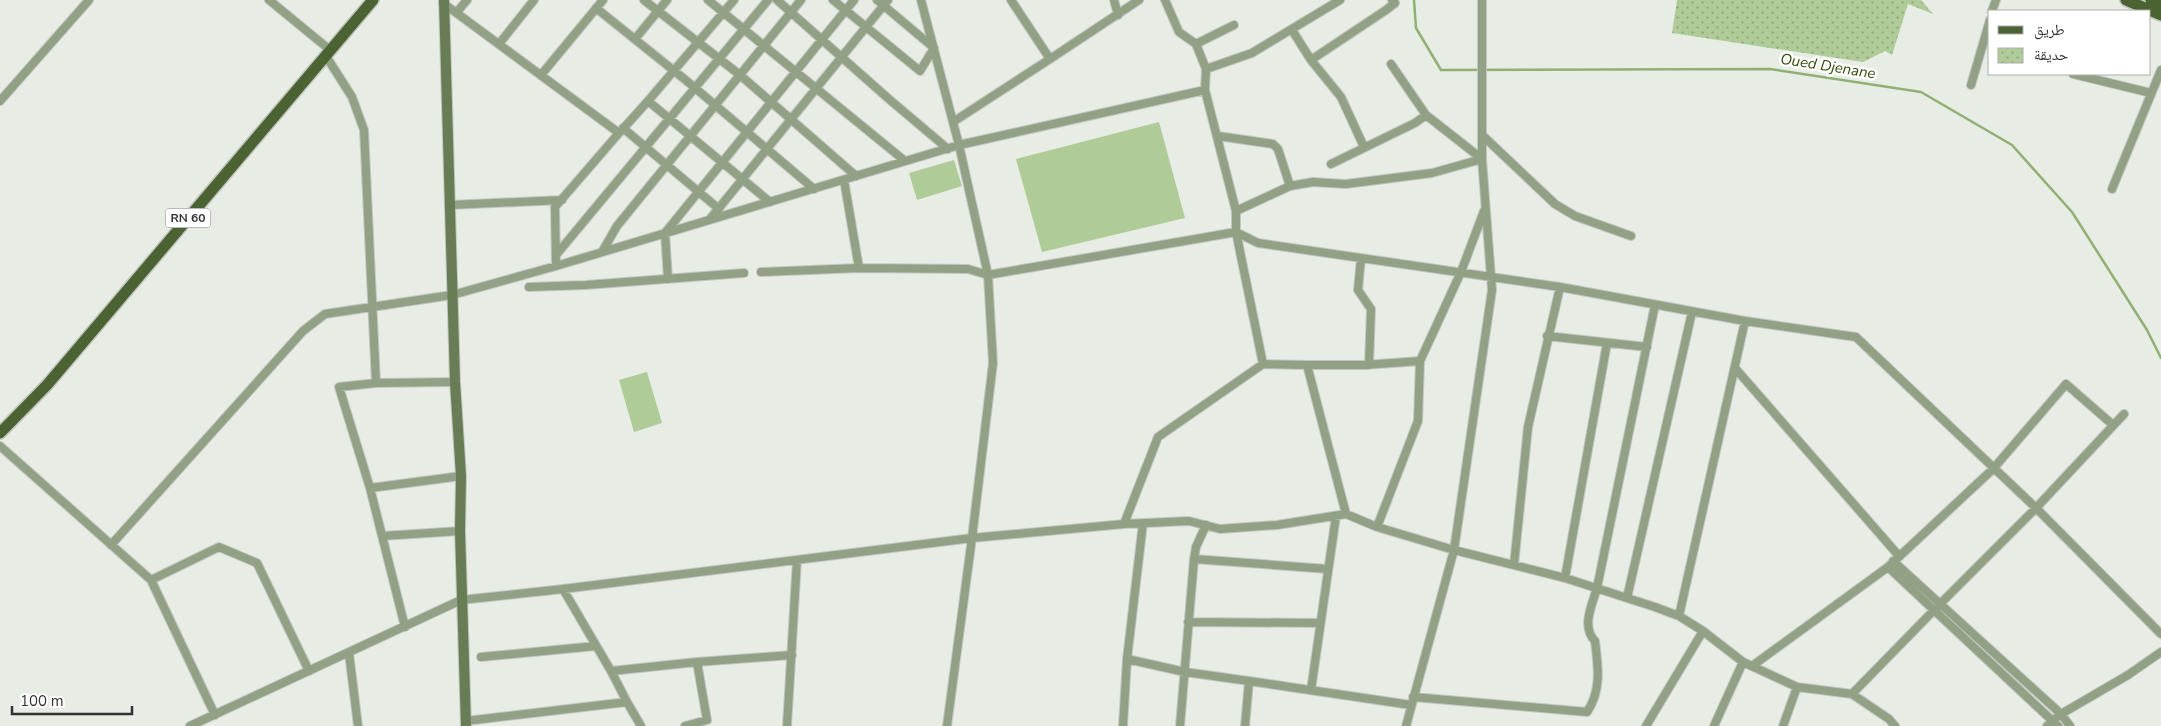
<svg xmlns="http://www.w3.org/2000/svg" width="2161" height="726" font-family="'Nunito Sans','Noto Naskh Arabic',sans-serif">
	<style>
		.grass { fill: #afcb97 }
		.park { fill: url(#park-dots) }
		.lines { fill: none; stroke-linecap: round; stroke-linejoin: round }
		.stream { stroke: #90b073; stroke-width: 2.5 }
		.street-casing { stroke: #c3c7c0; stroke-width: 10 }
		.secondary-casing { stroke: #c3c7c0; stroke-width: 12 }
		.primary-casing { stroke: #c3c7c0; stroke-width: 14 }
		.street { stroke: #92a086; stroke-width: 8 }
		.secondary { stroke: #687d56; stroke-width: 10 }
		.primary { stroke: #4b6333; stroke-width: 11 }
		.labels { text-anchor: middle; dominant-baseline: central; stroke-width: 5; stroke-linejoin: round; paint-order: stroke }
		.shield { fill: #fff; stroke: #6f706e; stroke-width: 1 }
		.shield-label { font-size: 12px; font-weight: bold; fill: #313330 }
		.water-label { font-size: 15px; font-style: italic; fill: #2f4b08; stroke: #fff }
	</style>
	<defs>
		<pattern id="park-dots" width="8" height="8" patternUnits="userSpaceOnUse" patternTransform="scale(1.25)"><rect width="8" height="8" fill="#afcb97"/><path d="M2 2h.1M6 6h.1" fill="none" stroke="#8fa57c" stroke-width="1.8" stroke-linecap="round"/></pattern>
	</defs>
	<rect width="100%" height="100%" fill="#e7ece4"/>
	<path class="grass" d="M 1159,122 L 1185,218 L 1042,252 L 1016,159 Z
		M 954,160 L 962,186 L 917,200 L 909,173 Z
		M 647,372 L 662,423 L 634,432 L 619,380 Z"/>
	<path class="park" d="M 1677,0 L 1921,0 L 1933,14 L 1908,4 L 1892,55 L 1885,51 L 1863,62 L 1672,33 Z"/>
	<g class="lines">
		<path class="stream" d="M 1414,0 L 1416,28 L 1441,70 L 1770,69 L 1921,92 L 2012,145 L 2072,212 L 2147,330 L 2161,358"/>
		<defs>
			<path id="street" d="M 269,0 L 330,50
				M 644,0 L 740,75 L 856,176
				M 708,0 L 905,161
				M 734,0 L 648,101 L 770,202
				M 777,0 L 890,100 L 948,149
				M 833,0 L 920,71 L 934,48 L 877,0
				M 921,0 L 959,145 L 988,275 L 993,363 L 972,538 L 947,726
				M 1011,0 L 1050,59 L 1139,0
				M 1114,0 L 1118,15
				M 1165,0 L 1179,32 L 1196,44 L 1206,69 L 1205,90
				M 443,3 L 619,133 L 555,207 L 556,266
				M 596,8 L 688,82 L 814,189
				M 1992,11 L 1996,0
				M 457,12 L 467,0
				M 1292,30 L 1311,60 L 1341,97 L 1364,147
				M 635,39 L 667,0
				M 499,44 L 534,0
				M 1196,44 L 1234,25
				M 326,56 L 352,97 L 364,130 L 376,383
				M 1311,60 L 1386,10 L 1395,3 L 1392,0
				M 1391,64 L 1426,115 L 1482,159
				M 1206,69 L 1252,53 L 1340,0
				M 2073,74 L 2151,93
				M 541,75 L 603,0
				M 1971,85 L 1990,20
				M 0,101 L 89,0
				M 953,122 L 1050,59
				M 623,128 L 719,209
				M 621,131 L 648,101
				M 1482,135 L 1555,204 L 1575,216 L 1631,236
				M 1218,136 L 1273,144 L 1278,149 L 1290,186
				M 1331,164 L 1415,123 L 1426,115
				M 844,180 L 859,268
				M 2112,189 L 2161,70
				M 450,205 L 562,200
				M 1236,211 L 1290,186 L 1313,182 L 1346,184 L 1432,173 L 1482,159
				M 710,219 L 888,0
				M 602,252 L 617,226 L 801,0
				M 556,255 L 768,0
				M 1361,258 L 1358,290 L 1371,309 L 1369,365
				M 761,272 L 859,268 L 968,269 L 988,275 L 1236,232 L 1258,243 L 1560,287 L 1745,321 L 1856,337 L 2036,508 L 2161,634
				M 668,279 L 665,233 L 854,0
				M 529,287 L 586,285 L 744,273
				M 1547,336 L 1647,347
				M 1420,361 L 1461,272 L 1484,211
				M 1307,365 L 1364,365 L 1420,361 L 1418,421 L 1377,527
				M 1735,368 L 1899,556
				M 0,446 L 151,580 L 215,715
				M 370,488 L 461,476
				M 1124,524 L 1189,521 L 1220,529 L 1277,525 L 1346,514 L 1377,527 L 1454,550 L 1565,578 L 1655,607 L 1679,616 L 1703,631 L 1743,662 L 1797,687 L 1852,694 L 1889,719 L 1895,726
				M 382,536 L 460,531
				M 111,545 L 303,331 L 325,314 L 452,295 L 556,266 L 959,145 L 1205,90 L 1236,211 L 1236,232 L 1263,364
				M 1194,559 L 1328,569
				M 1893,561 L 2061,714 L 2070,726
				M 1514,565 L 1528,427 L 1560,287
				M 1888,567 L 2058,726
				M 1565,578 L 1607,343
				M 151,580 L 219,547 L 257,563 L 309,671
				M 563,589 L 611,671 L 697,662 L 707,720 L 685,726
				M 1627,598 L 1692,312
				M 1679,616 L 1745,321
				M 1188,622 L 1320,623
				M 405,627 L 370,488 L 339,387 L 376,383 L 455,382
				M 349,653 L 358,726
				M 481,657 L 596,646
				M 1127,659 L 1185,672 L 1249,681
				M 697,662 L 792,655
				M 1752,666 L 1888,567 L 1993,469 L 2066,384 L 2113,425
				M 611,671 L 627,702
				M 1311,690 L 1336,516
				M 1852,694 L 1940,604 L 2036,508 L 2124,414
				M 1413,697 L 1587,712 C 1602,690 1598,666 1595,641 C 1581,627 1592,605 1597,588 L 1655,305
				M 466,721 L 627,702 L 641,726
				M 190,726 L 461,600 L 563,589 L 972,538 L 1124,524 L 1158,437 L 1263,364 L 1307,365 L 1346,514
				M 787,726 L 797,560
				M 1123,726 L 1127,659 L 1143,523
				M 1180,726 L 1194,559 L 1196,547 L 1206,525
				M 1245,726 L 1249,681 L 1411,705
				M 1406,726 L 1454,550 L 1492,290 L 1482,159 L 1482,0
				M 1646,726 L 1703,631
				M 1714,726 L 1743,662
				M 1783,726 L 1797,687
				M 2047,726 L 2061,714 L 2128,675 L 2161,652"/>
			<path id="secondary" d="M 444,0 L 455,382 L 461,476 L 460,531 L 466,726"/>
			<path id="primary" d="M 2126,0 L 2161,15
				M 2151,0 L 2161,4
				M 0,433 L 47,385 L 373,0"/>
		</defs>
		<use href="#street" class="street-casing"/>
		<use href="#secondary" class="secondary-casing"/>
		<use href="#primary" class="primary-casing"/>
		<use href="#street" class="street"/>
		<use href="#secondary" class="secondary"/>
		<use href="#primary" class="primary"/>
	</g>
	<g class="labels">
		<rect class="shield" x="165.5" y="208.5" width="45" height="19" rx="4"/>
		<g class="shield-label">
			<text x="188" y="218">RN 60</text>
		</g>
		<g class="water-label">
			<text transform="translate(1828 66) rotate(9)">Oued Djenane</text>
		</g>
	</g>
	<rect x="1988" y="10" width="162" height="65" fill="#ffffff" stroke="#adadac"/>
	<rect x="1998" y="26" width="25" height="8" fill="#4b6333" stroke="#adadac"/>
	<text x="2034" y="35" font-size="15" fill="#313330">طريق</text>
	<rect x="1998" y="48" width="25" height="15" fill="url(#park-dots)" stroke="#adadac"/>
	<text x="2034" y="60" font-size="15" fill="#313330">حديقة</text>
	<path d="M12 706v8h120v-8" fill="none" stroke="#313330" stroke-width="2.5"/>
	<text x="20" y="706" font-size="15" fill="#313330" stroke="#ffffff" stroke-width="4" paint-order="stroke">100 m</text>
</svg>
